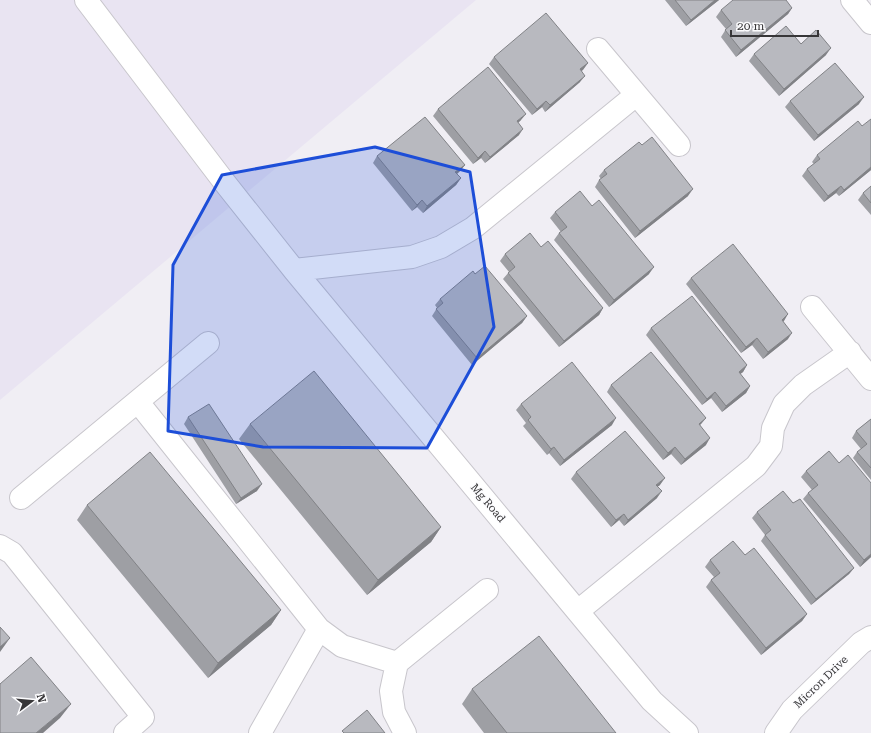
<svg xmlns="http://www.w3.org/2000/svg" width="871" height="733" font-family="'Roboto Serif',serif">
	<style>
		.built { fill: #e9e4f2 }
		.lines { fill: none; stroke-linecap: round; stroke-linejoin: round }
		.minor-casing { stroke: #c8c6cc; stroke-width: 24 }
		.minor { stroke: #fff; stroke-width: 22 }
		.wall { fill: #9e9fa4 }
		.shaded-wall { fill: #818286 }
		.building { fill: #b8b9bf; stroke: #818286 }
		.marked { fill: #1d4ed8; fill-opacity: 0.2; stroke: #1d4ed8; stroke-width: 3; stroke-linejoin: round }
		.labels { text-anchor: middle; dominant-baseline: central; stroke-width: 3; stroke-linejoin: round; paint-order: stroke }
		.street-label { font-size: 11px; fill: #373638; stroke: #fcfcfe }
	</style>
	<rect width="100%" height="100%" fill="#f0eef4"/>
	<path class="built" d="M 0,0 L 476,0 L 0,400 Z"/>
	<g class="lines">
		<defs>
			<path id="minor" d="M 86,0 L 225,183 L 294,270 L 652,701 L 687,733
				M 852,0 L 871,23
				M 598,49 L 679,145
				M 294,270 L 412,257 L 441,247 L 473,228 L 636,95
				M 812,307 L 871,379
				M 138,402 L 319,629 L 342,646 L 397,663
				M 21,498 L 208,343
				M 0,546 L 12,553 L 143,717 L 125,733
				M 578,611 L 756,466 L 771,446 L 773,428 L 784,404 L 803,385 L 850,352
				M 260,733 L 319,629
				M 405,733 L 394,712 L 391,691 L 397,663 L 487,590
				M 776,733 L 792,710 L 861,643 L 871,637"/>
		</defs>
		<use href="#minor" class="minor-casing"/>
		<use href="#minor" class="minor"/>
	</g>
	<path class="wall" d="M 665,0 L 719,0 L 686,26 Z
		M 792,8 L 788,14 L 736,57 L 721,37 L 726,29 L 716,17 L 721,10 Z
		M 801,44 L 826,55 L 779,96 L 749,61 L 754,54 Z
		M 494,57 L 588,63 L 581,71 L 580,82 L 545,112 L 542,107 L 532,115 L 489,64 Z
		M 790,101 L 859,104 L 814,141 L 785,107 Z
		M 438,109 L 521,120 L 518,123 L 519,135 L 485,163 L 481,158 L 473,164 L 433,116 Z
		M 642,145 L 688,196 L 635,238 L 595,187 L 599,180 L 601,179 L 599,176 L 604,170 Z
		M 817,155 L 871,170 L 839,196 L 836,193 L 824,202 L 802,176 L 807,169 L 814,164 L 812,162 Z
		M 377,156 L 465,165 L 460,171 L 457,174 L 461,178 L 456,185 L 423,213 L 417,207 L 412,211 L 373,163 Z
		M 871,186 L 871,215 L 858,200 L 863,193 Z
		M 592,206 L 649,274 L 609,307 L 554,240 L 559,233 L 561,232 L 550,218 L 555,212 Z
		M 541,247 L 603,308 L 599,315 L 559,347 L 503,279 L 509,272 L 500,261 L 505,254 Z
		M 475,274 L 527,316 L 522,323 L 472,365 L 432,316 L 437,308 L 435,305 L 440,299 Z
		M 691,278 L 783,321 L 788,339 L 763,359 L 752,345 L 741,353 L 686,284 Z
		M 651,328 L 747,365 L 743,372 L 740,374 L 750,386 L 746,393 L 722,412 L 711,398 L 702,405 L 646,335 Z
		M 611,385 L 706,418 L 700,425 L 706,445 L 681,465 L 671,454 L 663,460 L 607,392 Z
		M 521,404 L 612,425 L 560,466 L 549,453 L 547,455 L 523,426 L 526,423 L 516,410 Z
		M 188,417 L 257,491 L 236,504 L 184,424 Z
		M 871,419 L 871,480 L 853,458 L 857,452 L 861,449 L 852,438 L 856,431 Z
		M 250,424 L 441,527 L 431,542 L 367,595 L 239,439 Z
		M 829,451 L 871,557 L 860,567 L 803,499 L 808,493 L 812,490 L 801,477 L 806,471 Z
		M 576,472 L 660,485 L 658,486 L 657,498 L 624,526 L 619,520 L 611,527 L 571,479 Z
		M 793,503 L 854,568 L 849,574 L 811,605 L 761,541 L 765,535 L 752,518 L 757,512 Z
		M 87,505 L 281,610 L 271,625 L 208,678 L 77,520 Z
		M 745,555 L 807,614 L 802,621 L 761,655 L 706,587 L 711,580 L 714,577 L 705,567 L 710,560 Z
		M 472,689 L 616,733 L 484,733 L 462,704 Z"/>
	<path class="shaded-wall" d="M 715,0 L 719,0 L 686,26 L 691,20 Z
		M 792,8 L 788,14 L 736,57 L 741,50 Z
		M 831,48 L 826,55 L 779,96 L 784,89 Z
		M 588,63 L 583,70 L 575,76 L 580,69 Z
		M 585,76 L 580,82 L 545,112 L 550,105 Z
		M 864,97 L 859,104 L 814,141 L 818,135 Z
		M 546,101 L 542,107 L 532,115 L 537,109 Z
		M 526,114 L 521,120 L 512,128 L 517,121 Z
		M 523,129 L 519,135 L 485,163 L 490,157 Z
		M 485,151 L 481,158 L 473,164 L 478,158 Z
		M 465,165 L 460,171 L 451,179 L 455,172 Z
		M 871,167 L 871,170 L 839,196 L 844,190 Z
		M 461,178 L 456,185 L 423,213 L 427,206 Z
		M 841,186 L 836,193 L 824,202 L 828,196 Z
		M 693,189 L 688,196 L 635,238 L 640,231 Z
		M 422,200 L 417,207 L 412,211 L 417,205 Z
		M 654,267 L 649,274 L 609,307 L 614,300 Z
		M 603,308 L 599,315 L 559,347 L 564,341 Z
		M 788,314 L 784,321 L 777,326 L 782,320 Z
		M 527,316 L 522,323 L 472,365 L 477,358 Z
		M 792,333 L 788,339 L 763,359 L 768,352 Z
		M 757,338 L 752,345 L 741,353 L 746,347 Z
		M 747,365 L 743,372 L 734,379 L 739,372 Z
		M 750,386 L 746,393 L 722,412 L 726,406 Z
		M 715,392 L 711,398 L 702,405 L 707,399 Z
		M 616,418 L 612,425 L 560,466 L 564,460 Z
		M 706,418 L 701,424 L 694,430 L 699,424 Z
		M 710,438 L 706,445 L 681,465 L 685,459 Z
		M 554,447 L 549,453 L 547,455 L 551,449 Z
		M 675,447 L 671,454 L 663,460 L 668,453 Z
		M 665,478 L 660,485 L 652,491 L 656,485 Z
		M 262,484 L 257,491 L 236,504 L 241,498 Z
		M 662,491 L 657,498 L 624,526 L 628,520 Z
		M 624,514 L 619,520 L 611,527 L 616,520 Z
		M 441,527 L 431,542 L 367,595 L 378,580 Z
		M 871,554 L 871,557 L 860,567 L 864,560 Z
		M 854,568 L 849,574 L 811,605 L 816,599 Z
		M 281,610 L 271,625 L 208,678 L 218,663 Z
		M 807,614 L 802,621 L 761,655 L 766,648 Z
		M 10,638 L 0,652 L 0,647 Z
		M 71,704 L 60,718 L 43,733 L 36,733 Z"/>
	<path class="building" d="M 675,0 L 715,0 L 691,20 Z
		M 733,0 L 786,0 L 792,8 L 741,50 L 725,30 L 732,24 L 721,10 Z
		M 546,13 L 588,63 L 580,69 L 585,76 L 550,105 L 546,101 L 537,109 L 494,57 Z
		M 786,26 L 801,44 L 816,30 L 831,48 L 784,89 L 754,54 Z
		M 835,63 L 864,97 L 818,135 L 790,101 Z
		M 488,67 L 526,114 L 517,121 L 523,129 L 490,157 L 485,151 L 478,158 L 438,109 Z
		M 425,117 L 465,165 L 455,172 L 461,178 L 427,206 L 422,200 L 417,205 L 377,156 Z
		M 871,119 L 871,167 L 844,190 L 841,186 L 828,196 L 807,169 L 820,159 L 817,155 L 858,121 L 862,126 Z
		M 652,137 L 693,189 L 640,231 L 599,180 L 607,174 L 604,170 L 639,142 L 642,145 Z
		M 871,186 L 871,203 L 863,193 Z
		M 580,191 L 592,206 L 599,200 L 654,267 L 614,300 L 559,233 L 567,227 L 555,212 Z
		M 530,233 L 541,247 L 548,241 L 603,308 L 564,341 L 508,273 L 515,267 L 505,254 Z
		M 733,244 L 788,314 L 782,320 L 792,333 L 768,352 L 757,338 L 746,347 L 691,278 Z
		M 485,266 L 527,316 L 477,358 L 436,309 L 443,303 L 440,299 L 473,271 L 475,274 Z
		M 692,296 L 747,365 L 739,372 L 750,386 L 726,406 L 715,392 L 707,399 L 651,328 Z
		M 651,352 L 706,418 L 699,424 L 710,438 L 685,459 L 675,447 L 668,453 L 611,385 Z
		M 572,362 L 616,418 L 564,460 L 554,447 L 551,449 L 528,420 L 531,417 L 521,404 Z
		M 314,371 L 441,527 L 378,580 L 250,424 Z
		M 209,404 L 262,484 L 241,498 L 188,417 Z
		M 871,419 L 871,468 L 857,452 L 867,444 L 856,431 Z
		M 625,431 L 665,478 L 656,485 L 662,491 L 628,520 L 624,514 L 616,520 L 576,472 Z
		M 829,451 L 839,463 L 848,455 L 871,483 L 871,554 L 864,560 L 808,493 L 818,485 L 806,471 Z
		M 150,452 L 281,610 L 218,663 L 87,505 Z
		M 783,491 L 793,503 L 800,499 L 854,568 L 816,599 L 765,535 L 771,530 L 757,512 Z
		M 733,541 L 745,555 L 754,548 L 807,614 L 766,648 L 711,580 L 720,573 L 710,560 Z
		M 0,627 L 10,638 L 0,647 Z
		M 539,636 L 616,733 L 507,733 L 472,689 Z
		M 31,657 L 71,704 L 36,733 L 0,733 L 0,684 Z
		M 367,710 L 385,733 L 344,733 L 342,731 Z"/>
	<path class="marked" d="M 375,147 L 470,172 L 494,327 L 427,448 L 263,447 L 168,431 L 173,265 L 222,175 Z"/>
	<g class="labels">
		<g class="street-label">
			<text transform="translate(488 503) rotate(50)">Mg Road</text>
			<text transform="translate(821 682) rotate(-44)">Micron Drive</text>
		</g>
	</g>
	<g transform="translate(32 701) rotate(74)" stroke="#fcfcfe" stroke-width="3" paint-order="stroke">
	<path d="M0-3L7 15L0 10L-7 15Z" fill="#373638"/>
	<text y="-6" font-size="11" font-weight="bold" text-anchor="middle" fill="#373638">N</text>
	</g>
	<path d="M731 30v6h87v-6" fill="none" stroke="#373638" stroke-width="2"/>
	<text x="737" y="30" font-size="12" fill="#373638" stroke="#fcfcfe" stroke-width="3" paint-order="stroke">20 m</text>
</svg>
